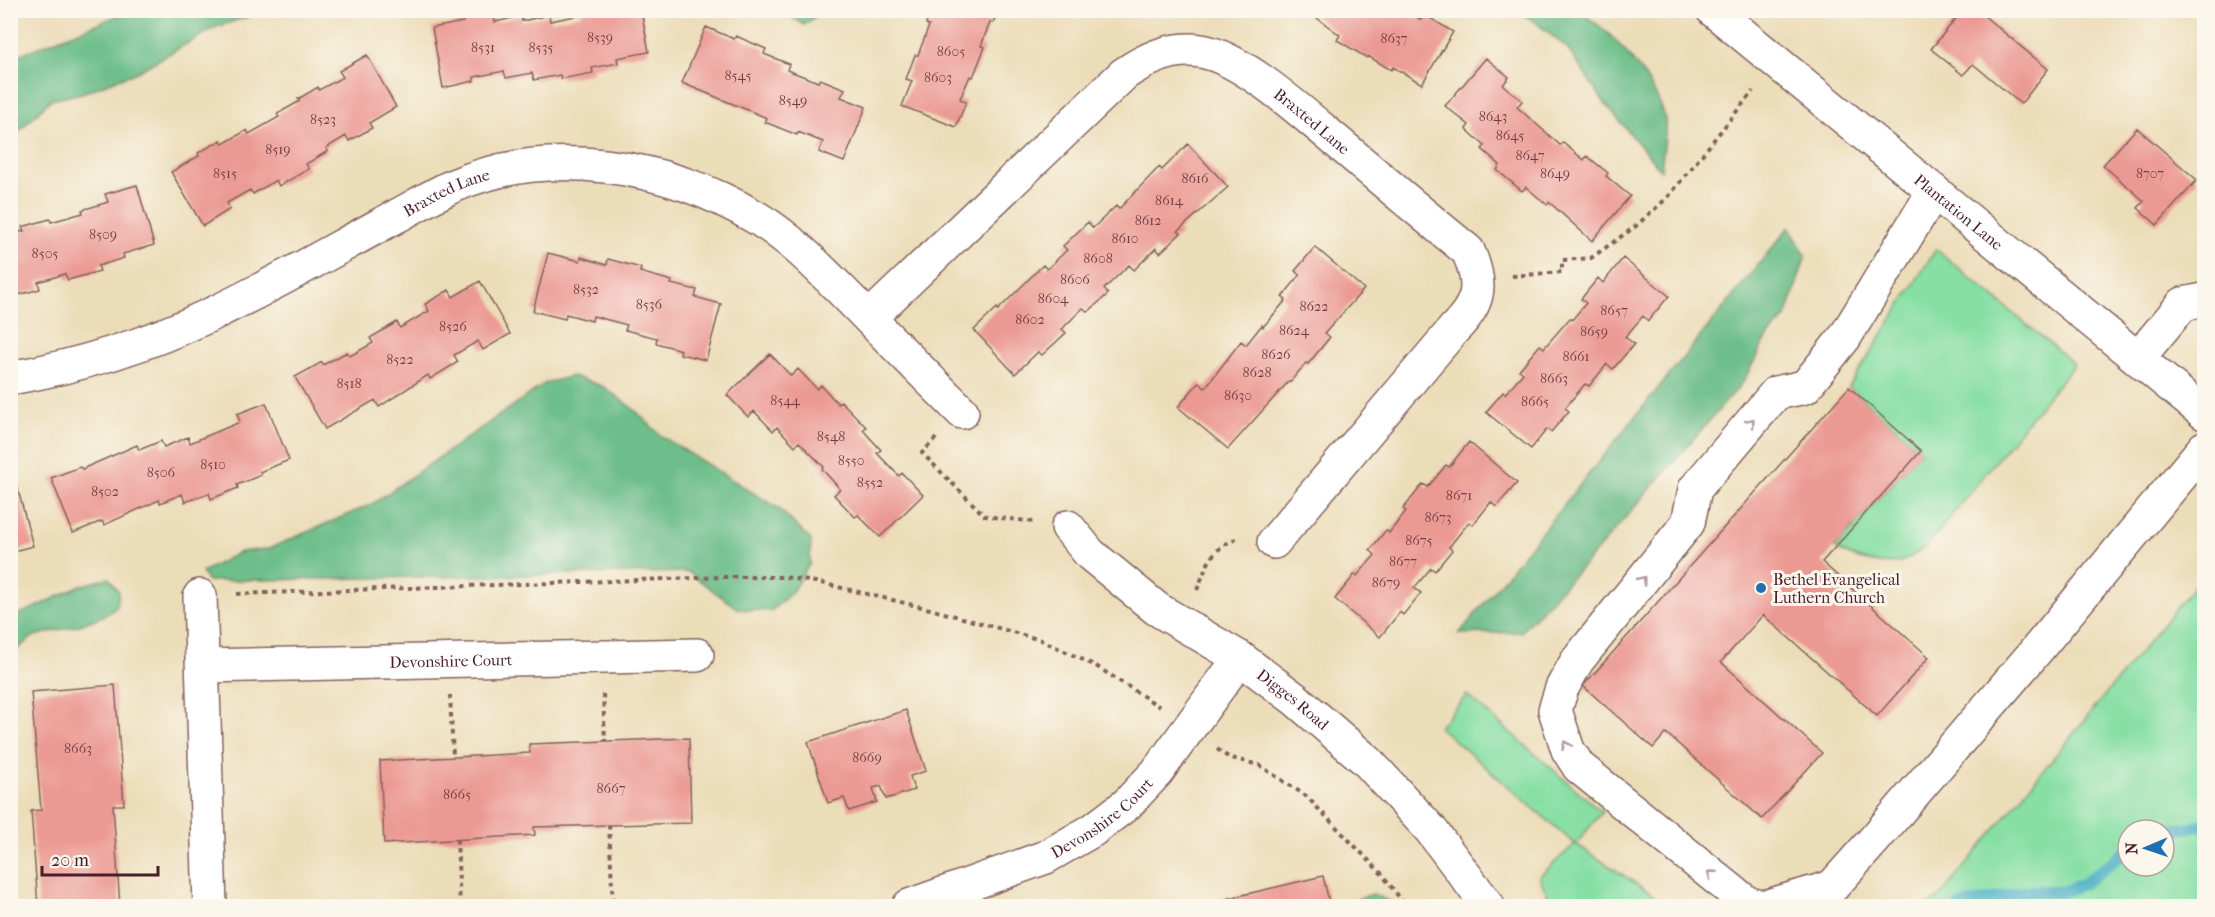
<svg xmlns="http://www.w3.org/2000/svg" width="2215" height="917" font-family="'IM FELL French Canon',serif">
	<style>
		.green { fill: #87dfa4; stroke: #687f68; stroke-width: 1.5; fill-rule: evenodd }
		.forest { fill: #6dbe8a; stroke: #5c6e5a; stroke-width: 1.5 }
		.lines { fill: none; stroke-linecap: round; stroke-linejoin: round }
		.stream { stroke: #44adc4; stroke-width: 12 }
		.building { fill: #eb9993 }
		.minor-casing { stroke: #83625d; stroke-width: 36 }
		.path { stroke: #83625d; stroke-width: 4; stroke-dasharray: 4.5 4.5; stroke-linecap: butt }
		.minor { stroke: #fff; stroke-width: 33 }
		.oneway { stroke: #ae9aa0 }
		.poi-dot { fill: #1f6fb2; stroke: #fbf7ec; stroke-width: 2 }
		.labels { text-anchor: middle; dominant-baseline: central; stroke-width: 6; stroke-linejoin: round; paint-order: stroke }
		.number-label { font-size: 14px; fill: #723e45 }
		.street-label { font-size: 16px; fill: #4a1f2b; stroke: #fbf7ec }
		.poi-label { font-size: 16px; fill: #4a1f2b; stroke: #fbf7ec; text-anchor: start }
	</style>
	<rect width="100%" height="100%" fill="#fbf7ec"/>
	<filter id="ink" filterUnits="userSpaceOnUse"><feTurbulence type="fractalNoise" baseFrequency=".0167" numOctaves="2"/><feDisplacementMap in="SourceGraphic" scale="12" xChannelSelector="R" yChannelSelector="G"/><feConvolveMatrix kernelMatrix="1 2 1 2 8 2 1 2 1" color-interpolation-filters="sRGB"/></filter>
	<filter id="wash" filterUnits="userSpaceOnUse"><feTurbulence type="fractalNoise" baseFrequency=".008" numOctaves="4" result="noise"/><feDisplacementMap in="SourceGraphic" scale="24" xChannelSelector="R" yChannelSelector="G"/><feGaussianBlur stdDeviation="1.35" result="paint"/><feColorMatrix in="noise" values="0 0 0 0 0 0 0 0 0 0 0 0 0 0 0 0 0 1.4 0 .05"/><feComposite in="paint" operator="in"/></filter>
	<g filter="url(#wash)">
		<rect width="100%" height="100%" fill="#ecddb9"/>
		<path class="green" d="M 1936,249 L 2074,364 L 1926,547 C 1919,551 1913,556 1905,560 C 1886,569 1852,559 1835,548 L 1921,451 L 1849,387 Z
			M 2204,574 L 2204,906 L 1923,906 L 1937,900 ZM 2128,830 L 2164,830 L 2164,866 L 2128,866 Z
			M 1467,695 L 1602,812 L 1576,844 L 1649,892 L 1668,906 L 1553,906 L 1539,877 L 1575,844 L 1439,727 Z"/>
		<path class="forest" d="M 132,10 L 266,11 L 216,27 L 137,72 L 82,93 L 50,100 L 11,139 L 11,58 Z
			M 787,11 L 822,11 L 804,25 L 790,16 Z
			M 1517,11 C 1530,10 1567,7 1577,12 C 1610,26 1654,81 1664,115 C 1668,128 1662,156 1661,170 L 1606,105 L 1567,48 L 1534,21 Z
			M 1789,227 L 1806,255 L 1786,317 L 1767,337 L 1743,382 L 1593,555 L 1521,632 L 1459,634 Z
			M 573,376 L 604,387 L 636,411 L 661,436 L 778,508 L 811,540 L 810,563 L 791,593 L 771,611 L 738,609 L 688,572 L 207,581 L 202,572 L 240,552 L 268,549 L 372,504 L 546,383 Z
			M 109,578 L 119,592 L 117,606 L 107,614 L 80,625 L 34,636 L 11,654 L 11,618 L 47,602 L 79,586 Z
			M 1373,894 L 1395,904 L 1396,906 L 1353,906 L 1355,900 Z"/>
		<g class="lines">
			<path class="stream" d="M 2164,831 L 2204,825
				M 1959,906 L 2027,891 L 2062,892 L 2083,884 L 2128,850"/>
		</g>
		<g id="blocks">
			<path class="building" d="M 587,10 L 641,10 L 649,52 L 617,58 L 618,63 L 592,68 L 593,73 L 561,79 L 560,75 L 534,80 L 532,73 L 506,78 L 504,71 L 474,77 L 474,81 L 443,88 L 432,28 L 463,22 L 462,19 L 493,13 L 495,22 L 521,16 L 522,21 L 549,15 L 550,21 L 581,15 L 581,12 Z
				M 931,10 L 998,10 L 993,23 L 990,22 L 981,46 L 985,47 L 973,77 L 970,76 L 960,99 L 966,102 L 956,127 L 902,106 L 912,81 L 906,79 L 915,55 L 918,55 L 929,26 L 926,24 Z
				M 1306,10 L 1405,10 L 1421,20 L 1424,14 L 1453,32 L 1422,84 L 1393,67 L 1391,70 L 1368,56 L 1367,58 L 1337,40 L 1340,35 Z
				M 1963,10 L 1977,10 L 2048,69 L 2021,104 L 1973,64 L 1963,75 L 1931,49 Z
				M 706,27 L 734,39 L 736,36 L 766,49 L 764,54 L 789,64 L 787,70 L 818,82 L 820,79 L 845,89 L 841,97 L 866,107 L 844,162 L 819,152 L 823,142 L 798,132 L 797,135 L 765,122 L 767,118 L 682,83 Z
				M 367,55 L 396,107 L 369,123 L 372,128 L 349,141 L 346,136 L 326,148 L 328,151 L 306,164 L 309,169 L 279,186 L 276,180 L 253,194 L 250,190 L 227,203 L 230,209 L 203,226 L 171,172 L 199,156 L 198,153 L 221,140 L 223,144 L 247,130 L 249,134 L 279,117 L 277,114 L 300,101 L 298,99 L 318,87 L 319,90 L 343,77 L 339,71 Z
				M 1486,58 L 1509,77 L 1503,85 L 1522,101 L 1517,107 L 1560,145 L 1563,143 L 1584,160 L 1587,156 L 1608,173 L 1606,176 L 1630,196 L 1592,241 L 1549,202 L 1547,205 L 1526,187 L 1522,191 L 1497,170 L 1500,165 L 1482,149 L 1485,146 L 1466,129 L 1469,125 L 1445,106 Z
				M 2137,128 L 2197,180 L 2157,225 L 2138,208 L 2144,201 L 2103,165 Z
				M 1188,144 L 1228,187 L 1178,231 L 1181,233 L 1160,253 L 1156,248 L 1134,270 L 1129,265 L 1104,289 L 1108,294 L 1088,312 L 1083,308 L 1062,329 L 1066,333 L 1042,355 L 1038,352 L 1015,374 L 974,330 L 997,308 L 998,310 L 1043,265 L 1047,269 L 1067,250 L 1063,246 L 1088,222 L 1093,228 L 1116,206 L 1119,209 L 1159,167 L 1162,170 Z
				M 137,185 L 154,245 L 123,254 L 124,258 L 98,266 L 100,271 L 68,280 L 65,274 L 38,282 L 40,289 L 14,296 L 12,288 L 10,289 L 10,235 L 24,231 L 22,227 L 50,219 L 51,222 L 83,213 L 82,210 L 108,202 L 105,194 Z
				M 1315,247 L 1364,289 L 1325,333 L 1330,337 L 1308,364 L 1306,363 L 1290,382 L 1289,381 L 1228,449 L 1178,407 L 1199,382 L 1205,388 L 1241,341 L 1246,345 L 1262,325 L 1263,327 L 1286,300 L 1282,297 L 1300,275 L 1295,271 Z
				M 548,253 L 580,261 L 581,257 L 607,265 L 608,259 L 641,268 L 640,272 L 672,281 L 671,284 L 697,290 L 695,297 L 721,304 L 706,360 L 680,354 L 681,350 L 656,343 L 657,338 L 625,330 L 627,325 L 593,316 L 592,321 L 566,314 L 565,319 L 533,311 Z
				M 1623,258 L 1669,296 L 1648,321 L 1643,316 L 1625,337 L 1634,344 L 1613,369 L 1607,364 L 1589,386 L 1585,384 L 1565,408 L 1569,411 L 1551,432 L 1547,429 L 1531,449 L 1486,412 L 1503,392 L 1505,394 L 1523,373 L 1519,370 L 1540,345 L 1544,348 L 1570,318 L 1572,320 L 1586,303 L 1581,299 L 1598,278 L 1603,283 Z
				M 480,281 L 510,334 L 483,350 L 478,341 L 454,355 L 458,362 L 430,379 L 428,375 L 379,407 L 375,400 L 325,429 L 295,377 L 322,362 L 323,365 L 347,352 L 350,356 L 373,343 L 370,338 L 397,322 L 400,328 L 429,311 L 425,304 L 449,290 L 453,297 Z
				M 770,354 L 791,376 L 798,369 L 817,389 L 821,385 L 838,404 L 841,401 L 866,427 L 863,430 L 881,450 L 877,453 L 899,476 L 902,473 L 923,495 L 880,537 L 858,515 L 855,517 L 834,495 L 840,489 L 822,469 L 824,467 L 799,442 L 795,446 L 777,427 L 773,431 L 754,411 L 748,417 L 727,395 Z
				M 1849,387 L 1921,451 L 1822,562 L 1929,657 L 1877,716 L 1763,615 L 1721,662 L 1822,753 L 1762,819 L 1666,733 L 1653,748 L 1583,686 Z
				M 266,403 L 289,460 L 260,472 L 261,475 L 237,485 L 238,488 L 211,499 L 209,493 L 185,502 L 182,494 L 160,503 L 159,500 L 104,525 L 102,521 L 73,533 L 51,478 L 80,467 L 82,469 L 137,445 L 139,450 L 161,441 L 164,447 L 188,437 L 190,443 L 240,422 L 237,414 Z
				M 1469,442 L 1517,483 L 1496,507 L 1491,502 L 1473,525 L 1469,522 L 1449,547 L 1452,550 L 1435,571 L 1431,568 L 1414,588 L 1421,593 L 1403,615 L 1400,612 L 1380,637 L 1335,599 L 1355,574 L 1357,576 L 1375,555 L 1370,550 L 1386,530 L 1389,533 L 1406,511 L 1403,509 L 1423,484 L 1428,487 L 1446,465 L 1449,467 Z
				M 17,486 L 33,546 L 10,552 L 10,488 Z
				M 115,685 L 124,805 L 113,805 L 120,906 L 38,906 L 31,811 L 41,810 L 31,692 Z
				M 906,710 L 926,771 L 910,776 L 914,790 L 886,799 L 881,786 L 873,788 L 877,802 L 849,811 L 844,798 L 828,803 L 808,742 Z
				M 689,738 L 691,823 L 534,827 L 535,835 L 384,844 L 380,761 L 530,753 L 529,744 Z
				M 1323,876 L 1330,906 L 1196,906 Z"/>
		</g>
	</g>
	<g filter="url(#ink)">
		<use href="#blocks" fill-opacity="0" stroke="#83625d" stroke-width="1.5"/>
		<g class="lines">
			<defs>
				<g id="minor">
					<path id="s1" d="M 1713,10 L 2204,413"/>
					<path id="s2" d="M 869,318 L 1124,74 C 1147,58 1173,46 1201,51 C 1244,58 1307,117 1341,145 C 1383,181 1425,216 1468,251 C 1483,285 1480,303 1454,329 L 1274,542"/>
					<path d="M 2138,358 L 2183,304 L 2204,300"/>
					<path id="s3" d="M 10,378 C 80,366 149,344 212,314 C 274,285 335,249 395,217 C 414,207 433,195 453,186 C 550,144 668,165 757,218 C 794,240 824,273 855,304 C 890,340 926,376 962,412"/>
					<path id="s4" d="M 1068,527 L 1090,554 L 1157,609 L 1240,658 L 1295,699 L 1367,761 L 1431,830 L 1488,906"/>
					<path d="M 200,596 L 210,906"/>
					<path id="s5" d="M 203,666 L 697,655"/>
					<path id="s6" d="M 909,906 L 1046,857 L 1093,830 L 1127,804 L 1157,772 L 1240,658"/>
					<path d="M 1758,906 L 1747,903 L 1579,767 L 1568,750 L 1555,710 L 1562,688 L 1577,661 L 1688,523 L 1695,489 L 1776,393 L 1805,387 L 1845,337 L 1934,191"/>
					<path d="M 1768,906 L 1832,887 L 1874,840 L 2035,652 L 2204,448"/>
				</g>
			</defs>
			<use href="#minor" class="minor-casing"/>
			<path class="path" d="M 1512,276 L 1562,272 L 1562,260 L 1591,258 L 1636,226 L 1669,196 L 1753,91
				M 936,438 L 922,453 L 985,516 L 1035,522
				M 1197,590 C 1208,564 1210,548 1239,538
				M 237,594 L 724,577 L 784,577 L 821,583 L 930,609 L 1041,640 L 1096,666 L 1160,707
				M 603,694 L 605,741
				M 450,695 L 453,757
				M 1217,749 L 1228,757 L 1259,765 L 1306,796 L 1381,873 L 1406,906
				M 609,825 L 613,906
				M 457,839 L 460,906"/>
			<use href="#minor" class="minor"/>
		</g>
		<defs><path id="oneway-chevron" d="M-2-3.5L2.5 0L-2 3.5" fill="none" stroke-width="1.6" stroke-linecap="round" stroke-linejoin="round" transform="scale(1.5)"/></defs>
		<g class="oneway">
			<use href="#oneway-chevron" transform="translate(1751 422) rotate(-50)"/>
			<use href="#oneway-chevron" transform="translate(1642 580) rotate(-51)"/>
			<use href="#oneway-chevron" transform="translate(1566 745) rotate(-114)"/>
			<use href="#oneway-chevron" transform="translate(1711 874) rotate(-141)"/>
		</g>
	</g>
	<circle class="poi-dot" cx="1761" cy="588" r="6"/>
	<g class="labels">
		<g class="number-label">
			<text x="600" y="37">8539</text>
			<text x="1394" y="38">8637</text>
			<text x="483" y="47">8531</text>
			<text x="541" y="47">8535</text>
			<text x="951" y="51">8605</text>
			<text x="738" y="75">8545</text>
			<text x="938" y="77">8603</text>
			<text x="793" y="100">8549</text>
			<text x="1493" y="116">8643</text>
			<text x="323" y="119">8523</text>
			<text x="1510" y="135">8645</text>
			<text x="278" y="149">8519</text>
			<text x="1530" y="155">8647</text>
			<text x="225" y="173">8515</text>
			<text x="1555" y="173">8649</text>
			<text x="2150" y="173">8707</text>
			<text x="1195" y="178">8616</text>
			<text x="1169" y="200">8614</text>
			<text x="1148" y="220">8612</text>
			<text x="103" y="234">8509</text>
			<text x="1125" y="238">8610</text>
			<text x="45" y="253">8505</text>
			<text x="1098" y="258">8608</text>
			<text x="1075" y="279">8606</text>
			<text x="586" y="289">8532</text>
			<text x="1053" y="298">8604</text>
			<text x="649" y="304">8536</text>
			<text x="1314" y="306">8622</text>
			<text x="1614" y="310">8657</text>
			<text x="1030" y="319">8602</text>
			<text x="453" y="326">8526</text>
			<text x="1294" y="330">8624</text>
			<text x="1594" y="331">8659</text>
			<text x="1276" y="354">8626</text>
			<text x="1576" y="356">8661</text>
			<text x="400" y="359">8522</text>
			<text x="1257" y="372">8628</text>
			<text x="1554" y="378">8663</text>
			<text x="349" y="383">8518</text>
			<text x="1238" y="395">8630</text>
			<text x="785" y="400">8544</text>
			<text x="1535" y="401">8665</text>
			<text x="831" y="436">8548</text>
			<text x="851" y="460">8550</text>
			<text x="213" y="464">8510</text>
			<text x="161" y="472">8506</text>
			<text x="870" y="482">8552</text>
			<text x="105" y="491">8502</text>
			<text x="1459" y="495">8671</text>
			<text x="1438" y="517">8673</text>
			<text x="1419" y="540">8675</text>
			<text x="1403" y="561">8677</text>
			<text x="1386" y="582">8679</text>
			<text x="78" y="748">8663</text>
			<text x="867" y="757">8669</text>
			<text x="611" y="788">8667</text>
			<text x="457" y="794">8665</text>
		</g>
		<g class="street-label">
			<text stroke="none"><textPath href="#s2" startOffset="568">Braxted Lane</textPath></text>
			<text stroke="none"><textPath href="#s3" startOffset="477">Braxted Lane</textPath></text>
			<text stroke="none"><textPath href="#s1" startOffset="318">Plantation Lane</textPath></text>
			<text stroke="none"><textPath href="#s5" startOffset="248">Devonshire Court</textPath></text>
			<text stroke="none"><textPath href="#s4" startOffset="285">Digges Road</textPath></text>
			<text stroke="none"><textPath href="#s6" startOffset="214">Devonshire Court</textPath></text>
		</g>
		<g class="poi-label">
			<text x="1773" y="579">Bethel Evangelical<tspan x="1773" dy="18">Luthern Church</tspan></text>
		</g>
	</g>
	<rect width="2215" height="917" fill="none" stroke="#fbf7ec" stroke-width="36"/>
	<g transform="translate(2146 848) rotate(268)"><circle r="28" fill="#fbf7ec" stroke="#b4a19f" stroke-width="1.5"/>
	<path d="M0-4.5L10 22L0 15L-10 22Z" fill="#1f6fb2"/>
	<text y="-9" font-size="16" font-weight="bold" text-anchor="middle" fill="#4a1f2b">N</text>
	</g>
	<path d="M42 866v9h116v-9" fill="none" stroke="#4a1f2b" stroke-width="3"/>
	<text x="51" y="866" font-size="18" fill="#4a1f2b" stroke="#fbf7ec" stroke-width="4.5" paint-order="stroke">20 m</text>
</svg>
